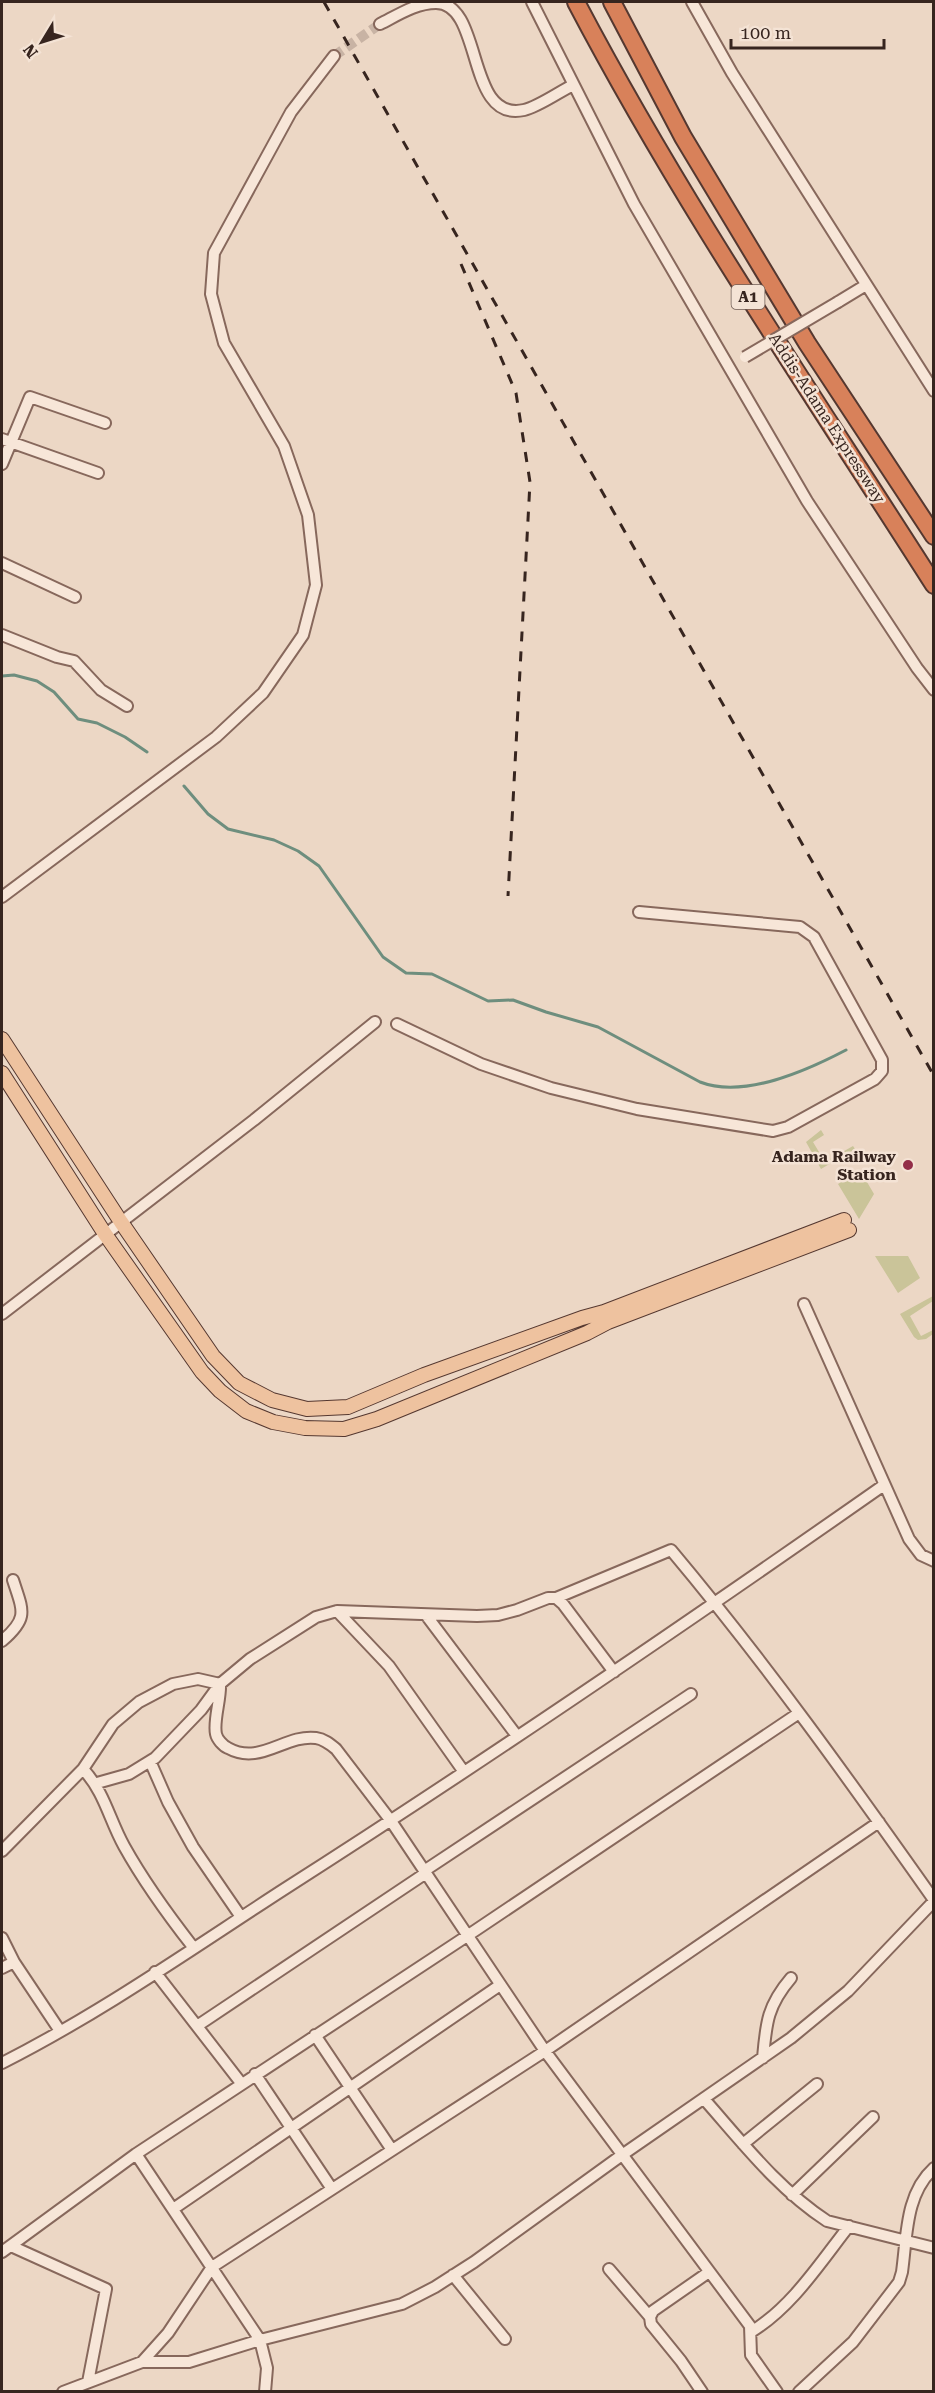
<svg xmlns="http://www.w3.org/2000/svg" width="935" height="2393" font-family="'Roboto Serif',serif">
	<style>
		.grass { fill: #cac499 }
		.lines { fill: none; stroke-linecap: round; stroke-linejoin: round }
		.stream { stroke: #6e8e7e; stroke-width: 3 }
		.minor-tunnel { stroke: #c8b3a4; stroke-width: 10; stroke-dasharray: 10 5; stroke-linecap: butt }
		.minor-casing { stroke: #87685c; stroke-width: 14 }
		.major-casing { stroke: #553830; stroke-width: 16 }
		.highway-casing { stroke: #553830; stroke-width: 20 }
		.minor { stroke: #f7e6d8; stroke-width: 10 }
		.major { stroke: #eec29f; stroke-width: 14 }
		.highway { stroke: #d8815a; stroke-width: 16 }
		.rail { stroke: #37251f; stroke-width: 3; stroke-dasharray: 10 10; stroke-linecap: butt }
		.minor-bridge-casing { stroke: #87685c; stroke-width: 14; stroke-linecap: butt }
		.minor-bridge { stroke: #f7e6d8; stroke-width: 10 }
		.poi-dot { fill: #932e48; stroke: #f4e3d5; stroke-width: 2 }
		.labels { text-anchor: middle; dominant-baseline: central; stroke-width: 5; stroke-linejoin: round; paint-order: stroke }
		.shield { fill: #f4e3d5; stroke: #705e56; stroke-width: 1.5 }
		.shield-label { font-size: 15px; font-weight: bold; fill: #37251f }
		.street-label { font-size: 16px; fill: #37251f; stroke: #f4e3d5 }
		.poi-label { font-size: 16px; font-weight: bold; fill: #37251f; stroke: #f4e3d5; text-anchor: end }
	</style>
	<rect width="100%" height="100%" fill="#ecd7c5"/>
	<path class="grass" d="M 821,1130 L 824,1135 L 813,1142 L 825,1162 L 853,1146 L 855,1149 L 821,1169 L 806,1142 Z
		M 860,1170 L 874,1194 L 859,1219 L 838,1184 Z
		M 875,1256 L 908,1256 L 920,1278 L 898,1293 Z
		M 933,1296 L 933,1301 L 910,1316 L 921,1336 L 933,1330 L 933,1334 L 926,1339 L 918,1340 L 914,1337 L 900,1314 Z"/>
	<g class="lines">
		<path class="stream" d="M 2,676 L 14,675 L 37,681 L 54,692 L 78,719 L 97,723 L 125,737 L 147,752
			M 184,786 L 208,814 L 228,829 L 274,840 L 298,851 L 319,866 L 383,957 L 406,973 L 432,974 L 488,1001 L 513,1000 L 546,1012 L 598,1027 L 700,1082 C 744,1099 806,1071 846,1050"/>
		<path class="minor-tunnel" d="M 334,56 L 380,24"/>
		<defs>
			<path id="minor" d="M 532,2 L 634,204 L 807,501 L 917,668 L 934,690
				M 692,2 L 732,73 L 934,391
				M 380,24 C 398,15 416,3 436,3 C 484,3 465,123 524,110 C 538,107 559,92 573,85
				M 838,302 L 866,285
				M 2,439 L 98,473
				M 2,464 L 30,397 L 105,423
				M 2,563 L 75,597
				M 2,635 L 57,657 L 74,661 L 101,690 L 127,706
				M 2,897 L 216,737 L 263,693 L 303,635 L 316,585 L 308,515 L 284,446 L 224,343 L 211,294 L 214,253 L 291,112 L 334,56
				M 397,1024 L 481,1064 L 551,1088 L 637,1109 L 773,1131 L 788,1127 L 875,1079 L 882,1071 L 882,1060 L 814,937 L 800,927 L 639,912
				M 804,1304 L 909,1539 L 921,1555 L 934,1561
				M 2,1314 L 254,1120 L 375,1022
				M 556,1598 L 563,1604 L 614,1672
				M 337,1611 L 389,1666 L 464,1772
				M 426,1615 L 517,1736
				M 2,1641 C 29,1618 23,1611 13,1580
				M 150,1761 L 168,1802 L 193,1847 L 241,1917
				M 83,1769 C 105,1793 109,1819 124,1846 C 144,1882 168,1915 193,1947
				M 97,1783 L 129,1774 L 155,1758 L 201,1710 L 220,1684 L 250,1659 L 316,1617 L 337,1611 L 477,1616 L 498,1615 L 517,1610 L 548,1598 L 556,1598 L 671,1550 C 765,1662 850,1781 934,1900
				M 2,1851 L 83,1769 L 113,1724 L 139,1702 L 173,1684 L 198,1679 L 220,1684 C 221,1699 213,1721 216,1734 C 217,1739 223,1746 228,1748 C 260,1766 285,1734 316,1738 C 324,1739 330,1744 336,1749 L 391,1821 L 545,2051 L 750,2326 L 751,2355 L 777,2392
				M 424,1871 L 691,1694
				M 2,1938 L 14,1962 L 60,2031
				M 2,1968 L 14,1962
				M 155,1972 L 241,2083
				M 197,2026 L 426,1873
				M 315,2035 L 392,2150
				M 763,2058 C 766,2024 767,2006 791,1978
				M 2,2063 C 101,2013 193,1948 286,1888 C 488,1759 687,1623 884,1485
				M 255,2074 L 332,2189
				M 704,2099 C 742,2142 778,2189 827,2221 L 934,2248
				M 743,2144 L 817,2084
				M 136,2154 L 260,2340 L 267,2368 L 265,2392
				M 792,2195 L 873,2117
				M 173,2209 L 500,1985
				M 11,2246 L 106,2289 L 88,2382
				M 2,2252 L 136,2154 L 467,1936 L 799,1713
				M 609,2269 L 650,2317 L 651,2324 L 681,2361 L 702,2392
				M 453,2275 L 505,2339
				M 650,2317 L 653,2311 L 709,2272
				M 751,2332 C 792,2307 820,2263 849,2226
				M 142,2362 L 168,2333 L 212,2267 L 545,2051 L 879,1822
				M 63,2392 L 142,2362 L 189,2362 L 260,2340 L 402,2304 L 435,2287 L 474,2262 L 622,2155 L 791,2038 L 848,1991 L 934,1901
				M 799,2392 L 853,2342 L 899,2282 L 902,2272 C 907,2237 905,2194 934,2168"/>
			<path id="major" d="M 2,1039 L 121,1222 L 213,1356 L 239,1383 L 272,1400 L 307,1409 L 348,1407 L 424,1375 L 582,1318 L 604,1312 L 844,1220
				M 2,1073 L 105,1234 L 202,1372 L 220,1391 L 246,1411 L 273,1422 L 305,1428 L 344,1429 L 377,1419 L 587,1333 L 608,1322 L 849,1230"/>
			<path id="highway" d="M 576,2 C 682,204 811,392 934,585
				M 612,2 L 683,137 L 807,343 L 934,536"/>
		</defs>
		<use href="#minor" class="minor-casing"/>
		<use href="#major" class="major-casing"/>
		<use href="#highway" class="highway-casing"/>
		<use href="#minor" class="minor"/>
		<use href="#major" class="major"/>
		<use href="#highway" class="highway"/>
		<path class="rail" d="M 324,2 L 934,1076
			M 461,264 L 516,393 L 530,482 L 508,896"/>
		<defs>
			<path id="minor-bridge" d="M 745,357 L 838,302"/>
		</defs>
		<use href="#minor-bridge" class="minor-bridge-casing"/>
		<use href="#minor-bridge" class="minor-bridge"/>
	</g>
	<circle class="poi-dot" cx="908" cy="1165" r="6"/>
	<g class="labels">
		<rect class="shield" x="731.5" y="285" width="33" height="24" rx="4.5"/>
		<g class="shield-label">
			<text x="748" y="297">A1</text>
		</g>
		<g class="street-label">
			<text transform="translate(827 418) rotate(57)">Addis-Adama Expressway</text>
		</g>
		<g class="poi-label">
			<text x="896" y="1156">Adama Railway<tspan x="896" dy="18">Station</tspan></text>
		</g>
	</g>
	<rect width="935" height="2393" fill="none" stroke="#37251f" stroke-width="6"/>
	<g transform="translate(42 42) rotate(232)" stroke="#f4e3d5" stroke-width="4.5" paint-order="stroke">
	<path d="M0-4.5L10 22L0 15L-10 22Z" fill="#37251f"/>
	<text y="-9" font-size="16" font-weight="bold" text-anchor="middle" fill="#37251f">N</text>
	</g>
	<path d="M731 39v9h153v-9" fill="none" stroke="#37251f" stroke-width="3"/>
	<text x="740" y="39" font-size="18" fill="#37251f" stroke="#f4e3d5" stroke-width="4.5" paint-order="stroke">100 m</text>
</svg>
